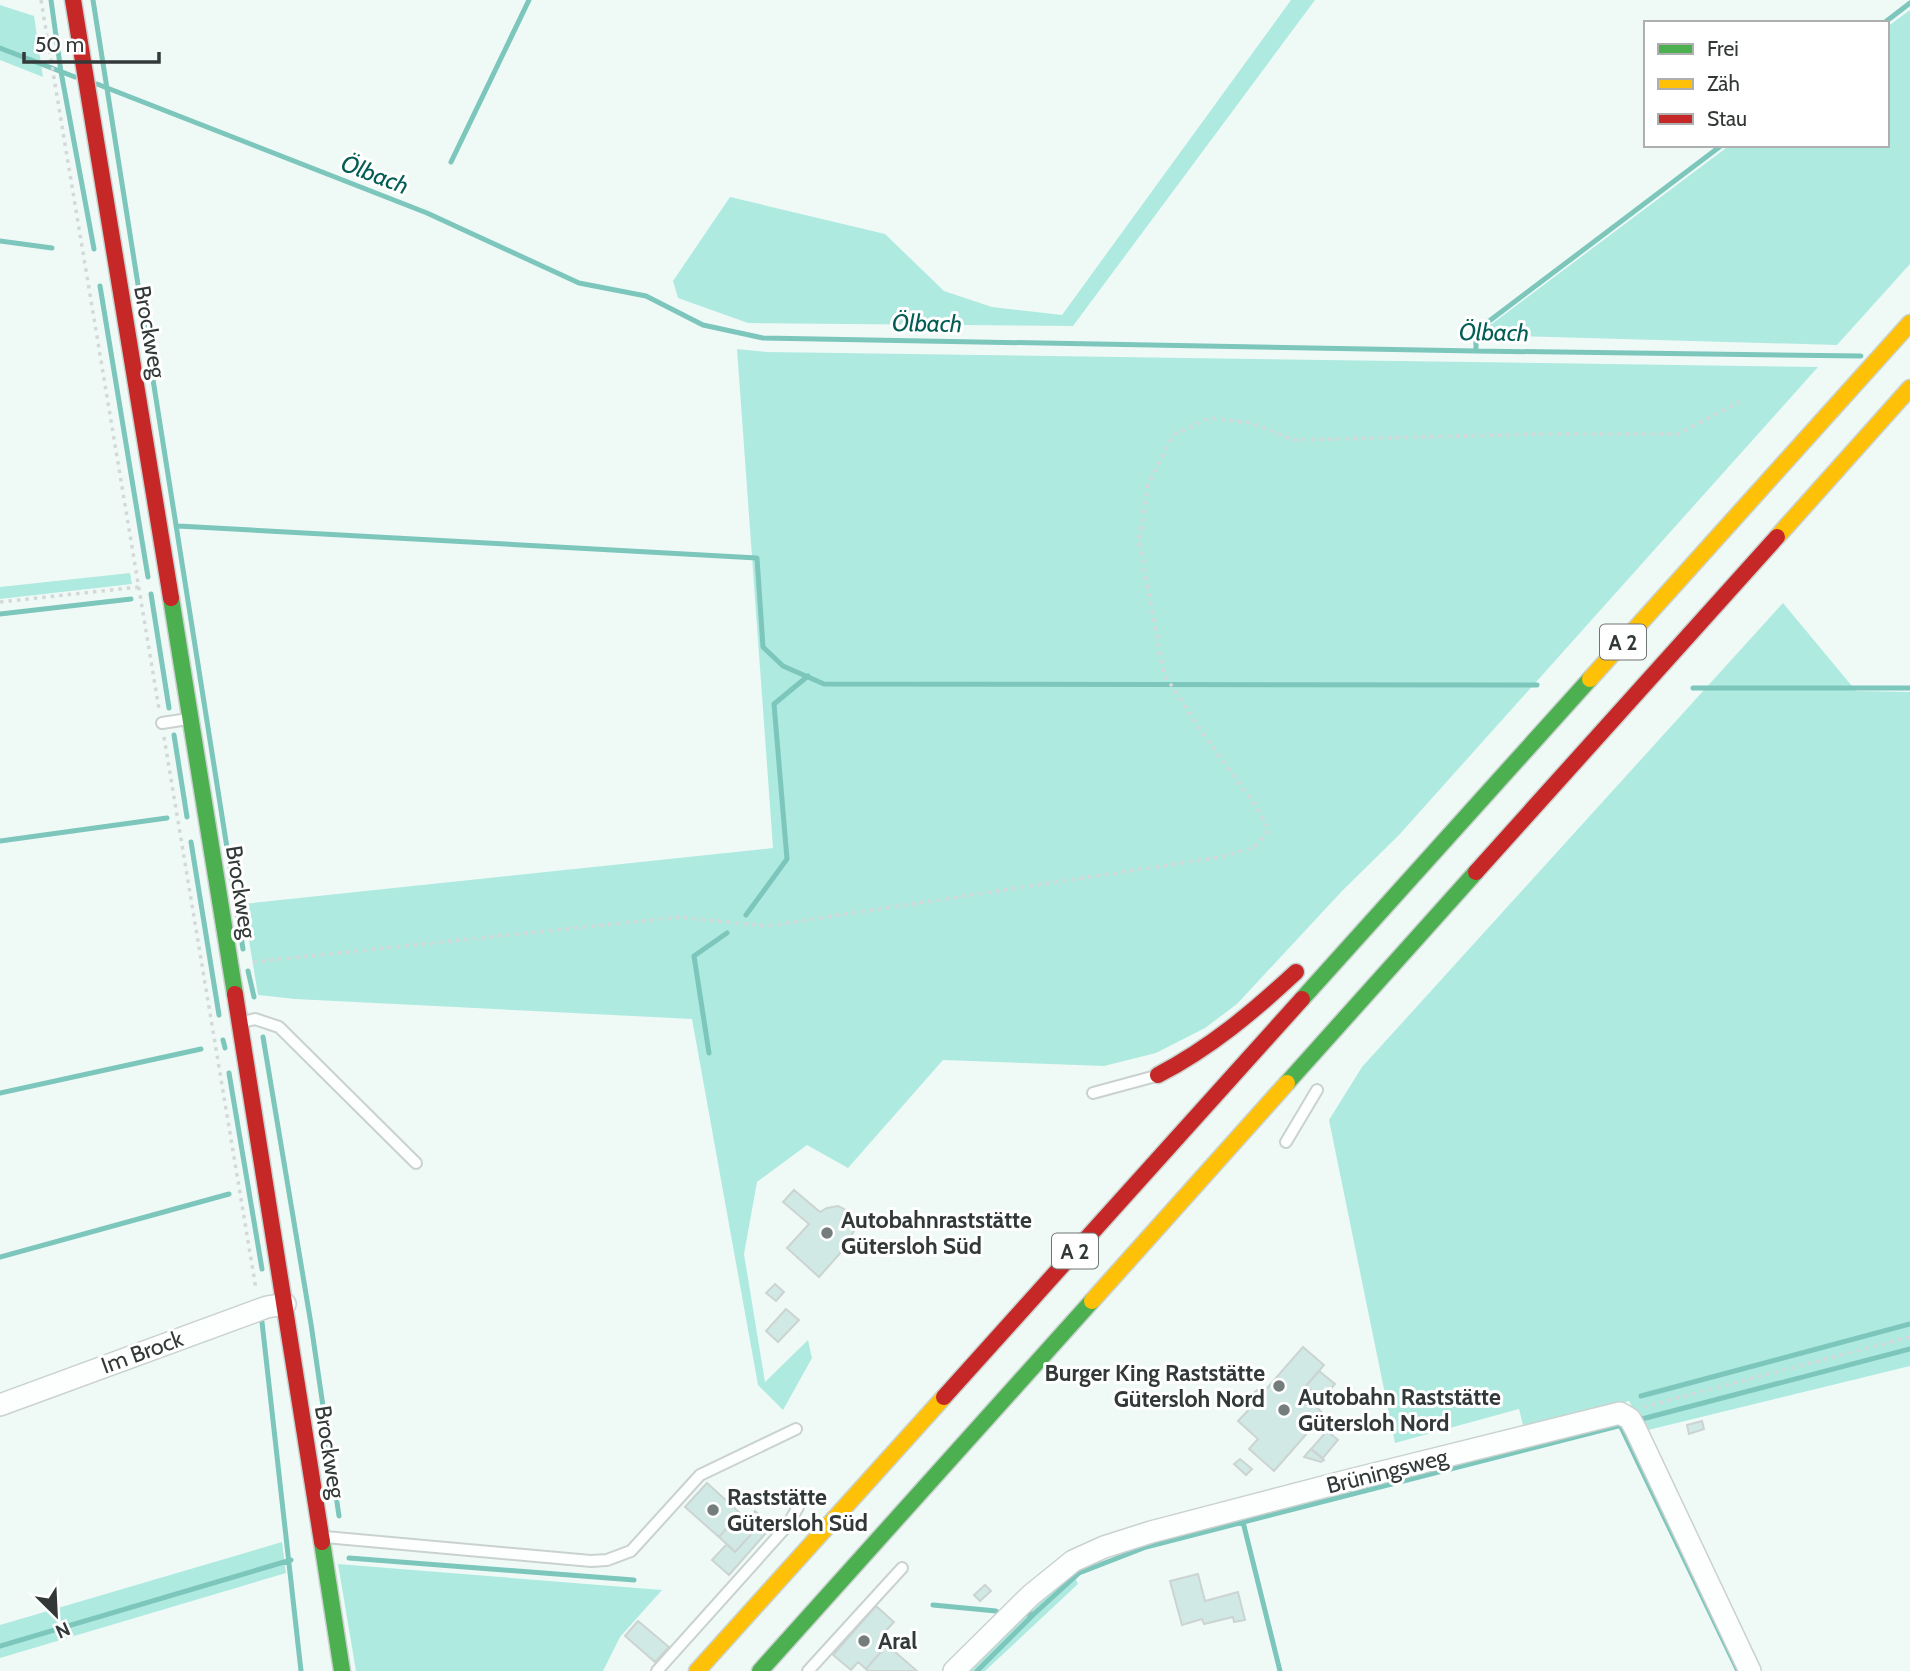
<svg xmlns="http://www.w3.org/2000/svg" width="1910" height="1671" font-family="Cabin,sans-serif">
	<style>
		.green { fill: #afeae0 }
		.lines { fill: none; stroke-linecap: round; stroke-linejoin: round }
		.stream { stroke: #7cc6bc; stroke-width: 5 }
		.building { fill: #d0e9e4; stroke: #ccd4d2; stroke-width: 2 }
		.lane-casing { stroke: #cad2d0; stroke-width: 14 }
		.street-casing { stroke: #cad2d0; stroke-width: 24 }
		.fast-casing { stroke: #cad2d0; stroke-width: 19 }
		.slow-casing { stroke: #cad2d0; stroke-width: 19 }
		.jam-casing { stroke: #cad2d0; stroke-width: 19 }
		.path { stroke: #d5d8d8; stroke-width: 3.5; stroke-dasharray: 3.5 5; stroke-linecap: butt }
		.lane { stroke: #fdfefe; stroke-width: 10 }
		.street { stroke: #fdfefe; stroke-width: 21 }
		.fast { stroke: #4caf50; stroke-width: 16 }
		.slow { stroke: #ffc107; stroke-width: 16 }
		.jam { stroke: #c62828; stroke-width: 16 }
		.poi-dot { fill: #747d7b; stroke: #fff; stroke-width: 2.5 }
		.labels { text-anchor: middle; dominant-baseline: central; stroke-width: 6; stroke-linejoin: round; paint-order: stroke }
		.shield { fill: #fff; stroke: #707474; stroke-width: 2 }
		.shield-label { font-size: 21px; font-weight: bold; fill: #323938 }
		.street-label { font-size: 23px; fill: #323938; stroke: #fff }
		.poi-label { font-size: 23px; font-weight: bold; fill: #323938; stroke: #fff; text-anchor: start }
		.water-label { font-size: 24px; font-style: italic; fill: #025d54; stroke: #fff }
	</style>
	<rect width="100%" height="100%" fill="#effaf7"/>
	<path class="green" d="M 1291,0 L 1315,0 L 1073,326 L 748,323 L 678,298 L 673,281 L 730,197 L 885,234 L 944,291 L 992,307 L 1062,315 Z
		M 0,5 L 34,16 L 43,77 L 0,60 Z
		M 1910,10 L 1910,264 L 1837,345 L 1477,335 L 1730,145 L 1887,145 L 1887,27 Z
		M 737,349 L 767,352 L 1818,367 L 1399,835 L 1343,890 L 1237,1004 L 1205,1028 L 1156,1053 L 1104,1066 L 943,1060 L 848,1168 L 807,1145 L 757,1182 L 744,1254 L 765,1382 L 808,1340 L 812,1358 L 783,1410 L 758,1385 L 692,1019 L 295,999 L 258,995 L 243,904 L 773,848 Z
		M 130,573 L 132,584 L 0,599 L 0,587 Z
		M 1783,603 L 1856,691 L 1910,692 L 1910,1366 L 1644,1431 L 1629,1401 L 1524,1429 L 1519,1409 L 1395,1443 L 1329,1120 L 1362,1067 Z
		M 282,1542 L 286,1573 L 0,1658 L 0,1625 Z
		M 338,1564 L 662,1590 L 620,1637 L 603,1671 L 356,1671 Z
		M 1072,1570 L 1078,1584 L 985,1671 L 961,1671 Z"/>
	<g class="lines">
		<path class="stream" d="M 51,0 L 61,72 L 94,249
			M 93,0 L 243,949
			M 1884,23 L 1910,3
			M 0,48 L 75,77
			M 97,84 L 427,213 L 579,283 L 646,296 L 703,325 L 763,338 L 1476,351 L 1861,356
			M 451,162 L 529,0
			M 0,241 L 52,248
			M 100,286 L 148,577
			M 1476,351 L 1476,331 L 1722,145
			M 178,526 L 757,558 L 763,647 L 783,666 L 824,684 L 1537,685
			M 151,594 L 169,708
			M 0,614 L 131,599
			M 1693,688 L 1910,688
			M 174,735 L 187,817
			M 0,841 L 167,818
			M 191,842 L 219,1015
			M 746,915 L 787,859 L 774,704 L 808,676
			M 248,971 L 254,997
			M 263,1037 L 311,1324 L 339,1516
			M 223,1040 L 225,1048
			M 709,1053 L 694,956 L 727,933
			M 229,1073 L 262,1269
			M 0,1093 L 201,1049
			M 0,1257 L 229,1194
			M 262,1322 L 301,1671
			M 1641,1396 L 1910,1324
			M 1642,1419 L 1910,1349
			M 1620,1425 L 1738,1671
			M 1243,1522 L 1280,1671
			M 349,1558 L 634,1580
			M 933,1605 L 996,1611
			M 1028,1614 L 1034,1614 L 1079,1573 L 1146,1547 L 1622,1425
			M 0,1646 L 291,1560
			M 977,1671 L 1034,1614"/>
	</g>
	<path class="building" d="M 794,1190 L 820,1212 L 827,1208 L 838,1206 L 846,1210 L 853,1218 L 859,1216 L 861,1223 L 854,1224 L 854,1231 L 849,1239 L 851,1241 L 819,1277 L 787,1248 L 809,1224 L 783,1202 Z
		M 775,1284 L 784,1292 L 776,1301 L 766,1293 Z
		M 786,1309 L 799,1320 L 778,1342 L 766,1331 Z
		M 1303,1347 L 1324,1365 L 1306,1386 L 1322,1400 L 1316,1407 L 1324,1414 L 1274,1471 L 1249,1449 L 1258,1439 L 1238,1421 L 1256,1402 L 1251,1397 L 1253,1394 L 1257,1390 L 1262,1394 Z
		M 1319,1371 L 1335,1384 L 1322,1400 L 1306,1386 Z
		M 1702,1421 L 1704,1429 L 1689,1434 L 1687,1425 Z
		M 1327,1431 L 1338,1440 L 1323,1458 L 1311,1449 Z
		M 1311,1449 L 1324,1460 L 1321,1462 L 1304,1457 Z
		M 1240,1459 L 1252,1469 L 1246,1475 L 1234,1464 Z
		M 707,1483 L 740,1513 L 719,1537 L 685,1507 Z
		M 755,1511 L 772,1526 L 729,1575 L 712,1560 L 727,1544 L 735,1552 L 757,1528 L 748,1520 Z
		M 740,1513 L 757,1528 L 735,1552 L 719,1537 Z
		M 1198,1574 L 1205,1601 L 1238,1592 L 1245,1620 L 1234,1622 L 1233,1617 L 1204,1624 L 1202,1619 L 1182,1625 L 1170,1581 Z
		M 985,1585 L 991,1591 L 980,1601 L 974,1595 Z
		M 876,1606 L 894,1622 L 879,1638 L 887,1645 L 866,1669 L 858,1662 L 851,1670 L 833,1655 Z
		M 638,1621 L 669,1647 L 655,1662 L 625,1636 Z
		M 887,1645 L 917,1671 L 868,1671 L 866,1669 Z"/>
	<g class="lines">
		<defs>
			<path id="lane" d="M 162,723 L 188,719
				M 242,1022 L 255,1019 L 279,1027 L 416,1163
				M 1093,1093 L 1152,1077
				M 1286,1142 L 1317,1090
				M 325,1537 L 591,1561 L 607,1560 L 631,1551 L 700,1475 L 796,1429
				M 657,1671 L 787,1526 L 798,1507
				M 808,1671 L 902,1568"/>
			<path id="street" d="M 0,1405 L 267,1307 L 285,1304
				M 954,1671 L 1031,1595 L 1073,1561 L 1104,1547 L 1151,1532 L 1350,1480 L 1620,1413 L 1630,1419 L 1636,1430 L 1750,1671"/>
			<path id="fast" d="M 171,598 L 235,994
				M 1302,999 L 1590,679
				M 1287,1083 L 1476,872
				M 322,1542 L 342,1671
				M 760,1671 L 1092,1301"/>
			<path id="slow" d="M 1777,537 L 1910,388
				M 1590,679 L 1910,323
				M 1092,1301 L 1287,1083
				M 697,1671 L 944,1397"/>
			<path id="jam" d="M 73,0 L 171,598
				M 1476,872 L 1777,537
				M 235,994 L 322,1542
				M 1158,1075 C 1210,1048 1253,1012 1296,972
				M 944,1397 L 1302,999"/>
		</defs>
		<use href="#lane" class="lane-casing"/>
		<use href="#street" class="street-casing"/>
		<use href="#fast" class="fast-casing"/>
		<use href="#slow" class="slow-casing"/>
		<use href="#jam" class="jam-casing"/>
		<path class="path" d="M 41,0 L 159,709
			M 0,602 L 139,587
			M 164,737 L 256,1289
			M 253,962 L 679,917 L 767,926 L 1221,857 L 1255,847 L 1269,830 L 1258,809 L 1201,731 L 1164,674 L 1139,542 L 1148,485 L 1173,435 L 1210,418 L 1252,423 L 1294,440 L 1544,434 L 1678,434 L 1739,402
			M 1643,1407 L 1910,1337"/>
		<use href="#lane" class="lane"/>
		<use href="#street" class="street"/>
		<use href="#fast" class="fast"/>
		<use href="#slow" class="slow"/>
		<use href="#jam" class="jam"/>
	</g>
	<g class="poi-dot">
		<circle cx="827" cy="1233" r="7"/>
		<circle cx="1279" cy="1386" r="7"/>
		<circle cx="1284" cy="1410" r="7"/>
		<circle cx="713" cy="1510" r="7"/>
		<circle cx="864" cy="1641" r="7"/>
	</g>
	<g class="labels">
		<g class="shield">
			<rect x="1600" y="624.5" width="46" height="35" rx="5"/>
			<rect x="1052" y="1233.5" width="46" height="35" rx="5"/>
		</g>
		<g class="shield-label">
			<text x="1623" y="642">A 2</text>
			<text x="1075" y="1251">A 2</text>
		</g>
		<g class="street-label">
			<text transform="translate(150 332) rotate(80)">Brockweg</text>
			<text transform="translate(241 892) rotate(81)">Brockweg</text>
			<text transform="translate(142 1352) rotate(-20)">Im Brock</text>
			<text transform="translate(330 1452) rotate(81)">Brockweg</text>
			<text transform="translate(1387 1471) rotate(-14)">Brüningsweg</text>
		</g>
		<g class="poi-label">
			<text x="841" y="1220">Autobahnraststätte<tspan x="841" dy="26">Gütersloh Süd</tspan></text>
			<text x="1265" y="1373" text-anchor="end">Burger King Raststätte<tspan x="1265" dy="26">Gütersloh Nord</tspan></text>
			<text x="1298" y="1397">Autobahn Raststätte<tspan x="1298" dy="26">Gütersloh Nord</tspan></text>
			<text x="727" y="1497">Raststätte<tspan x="727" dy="26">Gütersloh Süd</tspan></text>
			<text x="878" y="1641">Aral</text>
		</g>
		<g class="water-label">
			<text transform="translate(375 174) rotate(21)">Ölbach</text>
			<text transform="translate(927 323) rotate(1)">Ölbach</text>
			<text transform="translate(1494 332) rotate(1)">Ölbach</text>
		</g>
	</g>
	<rect x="1644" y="21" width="245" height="126" fill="#ffffff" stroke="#adb0af" stroke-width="2"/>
	<rect x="1658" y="44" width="35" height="10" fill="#4caf50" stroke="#adb0af" stroke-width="2"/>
	<text x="1707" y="56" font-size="21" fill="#323938">Frei</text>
	<rect x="1658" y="79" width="35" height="10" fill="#ffc107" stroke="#adb0af" stroke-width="2"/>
	<text x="1707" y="91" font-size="21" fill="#323938">Zäh</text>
	<rect x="1658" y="114" width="35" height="10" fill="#c62828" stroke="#adb0af" stroke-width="2"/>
	<text x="1707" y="126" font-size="21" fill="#323938">Stau</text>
	<g transform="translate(56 1615) rotate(156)" stroke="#ffffff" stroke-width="5" paint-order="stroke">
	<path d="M0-5L12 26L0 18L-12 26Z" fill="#323938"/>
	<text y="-10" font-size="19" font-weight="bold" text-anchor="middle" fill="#323938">N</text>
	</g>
	<path d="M24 52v10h135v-10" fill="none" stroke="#323938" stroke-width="3.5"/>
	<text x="35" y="52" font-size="21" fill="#323938" stroke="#ffffff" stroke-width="5" paint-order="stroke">50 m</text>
</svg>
